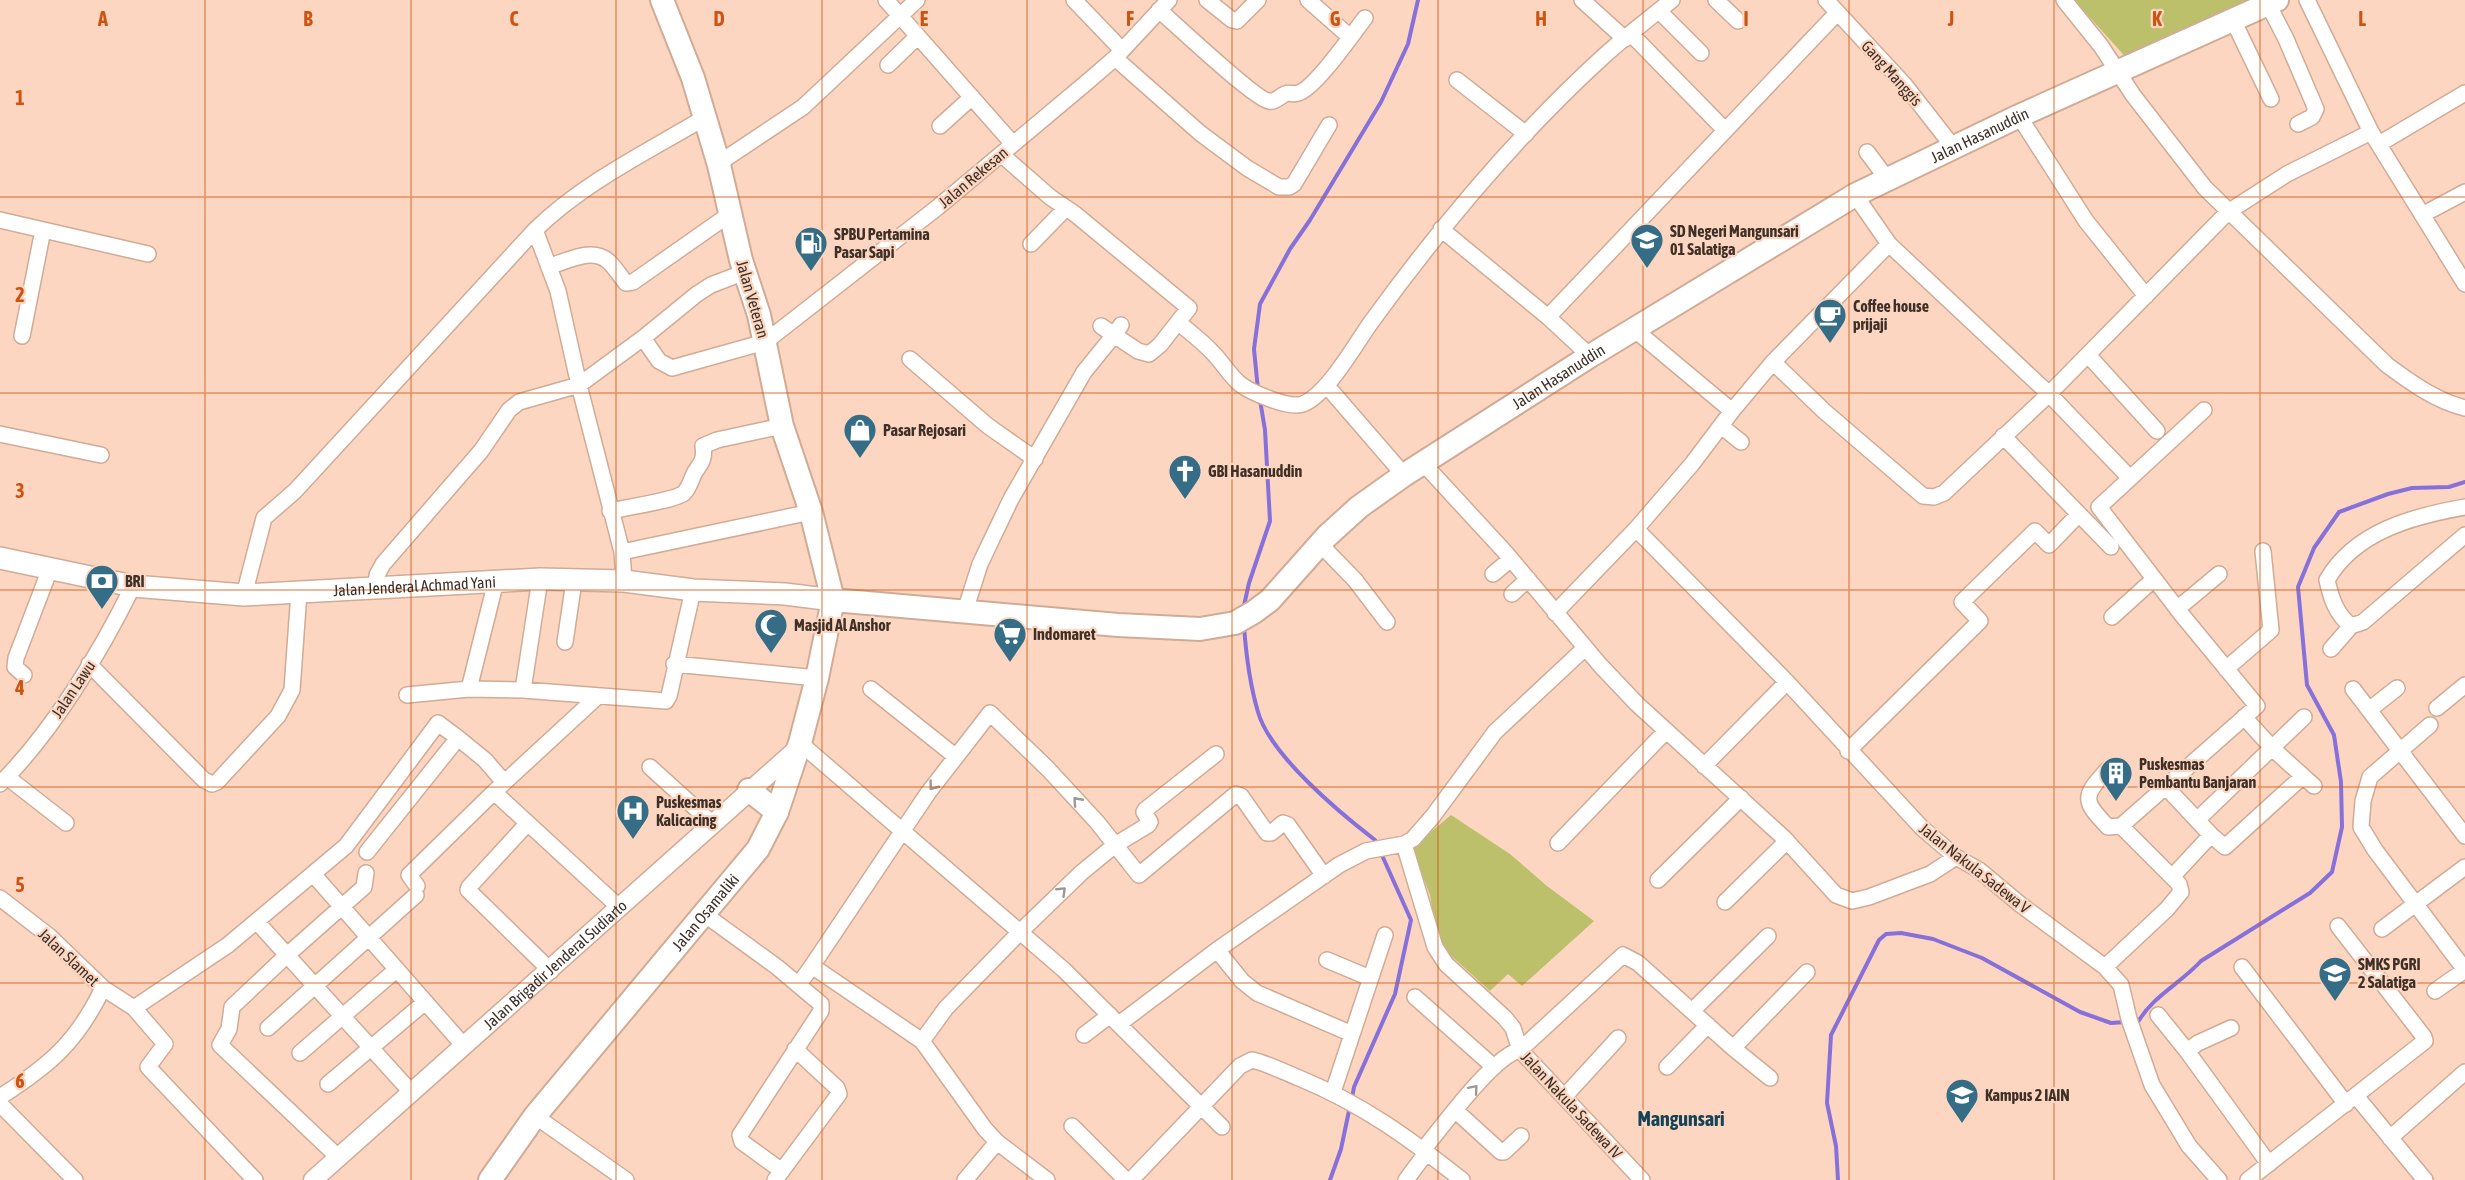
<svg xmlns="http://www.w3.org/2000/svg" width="2465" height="1180" font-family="'Asap Condensed',sans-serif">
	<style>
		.green { fill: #bcc06b }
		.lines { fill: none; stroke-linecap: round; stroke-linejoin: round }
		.stream { stroke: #8670da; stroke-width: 4 }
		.minor-casing { stroke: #d0ab96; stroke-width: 18 }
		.tertiary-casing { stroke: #d0ab96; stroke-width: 21 }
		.secondary-casing { stroke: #d0ab96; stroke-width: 24 }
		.primary-casing { stroke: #d0ab96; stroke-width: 26 }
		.minor { stroke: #fff; stroke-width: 15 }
		.tertiary { stroke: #fff; stroke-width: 18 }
		.secondary { stroke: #fff; stroke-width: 21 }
		.primary { stroke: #fff; stroke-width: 22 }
		.oneway { stroke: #9e9893 }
		.grid { fill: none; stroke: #ce5310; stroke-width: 1.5; stroke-opacity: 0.55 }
		.labels { text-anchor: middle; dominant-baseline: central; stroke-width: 4.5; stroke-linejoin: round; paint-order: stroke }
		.street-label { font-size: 16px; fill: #3e3027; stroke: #fcd6c0 }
		.poi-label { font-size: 16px; font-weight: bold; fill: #3e3027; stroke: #fcd6c0; text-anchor: start }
		.quarter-label { font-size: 20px; font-weight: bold; fill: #144256; stroke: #fcd6c0 }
		.grid-label { font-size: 20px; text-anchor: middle; font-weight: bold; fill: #ce5310; stroke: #fcd6c0; stroke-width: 4.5; stroke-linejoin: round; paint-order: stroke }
	</style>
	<rect width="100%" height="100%" fill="#fcd6c0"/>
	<path class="green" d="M 2074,0 L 2250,0 L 2131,63 Z
		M 1451,815 L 1510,854 L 1547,886 L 1594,921 L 1522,986 L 1508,974 L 1490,991 L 1446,951 L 1437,939 L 1430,895 L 1412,848 Z"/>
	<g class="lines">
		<path class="stream" d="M 1258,390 L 1254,349 L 1260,304 L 1290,249 L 1310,220 L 1381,102 L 1408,44 L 1418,0
			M 1243,610 L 1249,583 L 1270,521 L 1265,430 L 1260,400
			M 1244,626 C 1246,654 1250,685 1258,712 C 1270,755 1340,813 1375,840 L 1377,846
			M 2133,1022 L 2138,1022 C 2153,996 2181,983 2201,961 L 2310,893 L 2332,872 L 2342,827 L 2341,782 L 2334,735 L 2307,685 L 2298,587 L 2314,548 L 2339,512 L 2388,494 L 2412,488 L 2449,487 L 2465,482
			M 1352,1098 L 1354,1087 L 1395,994 L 1411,920 L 1381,853
			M 1330,1180 L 1341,1149 L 1350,1106
			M 1838,1180 L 1836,1146 L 1827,1103 L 1831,1035 L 1879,940 L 1886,934 L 1901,933 L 1933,939 L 1982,958 L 2080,1012 L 2111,1023 L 2126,1022"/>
		<defs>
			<path id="minor" d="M 886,0 L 1013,144
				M 1074,0 L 1122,50
				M 1207,0 L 1232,20 L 1237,21 L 1258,0
				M 1308,0 L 1350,37
				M 1582,0 L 1625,39
				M 1716,0 L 1738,21
				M 1826,0 L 1904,84 L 1954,148
				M 2064,0 L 2101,46 L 2133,95 L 2205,188 L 2387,365 C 2410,382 2436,401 2465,408
				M 2268,4 L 2286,39 L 2316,109 L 2312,117 L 2298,124
				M 1159,10 C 1175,24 1256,100 1269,101 C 1275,102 1279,97 1285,94 C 1290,92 1294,95 1298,93 C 1314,90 1354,32 1365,18
				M 1659,11 L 1701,53
				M 2233,20 L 2271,99
				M 1631,34 L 1725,130
				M 1115,58 L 1200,133 L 1247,168 L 1279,187 L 1289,187 L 1294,184 L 1329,125
				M 888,65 L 918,36
				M 1457,80 L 1526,134
				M 2019,116 L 2086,221 L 2146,296
				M 940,126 L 972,97
				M 2371,132 L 2465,284
				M 2379,144 L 2465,93
				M 1867,152 L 1888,180
				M 719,163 L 803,107 L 917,0
				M 1855,195 L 1889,244
				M 2422,215 L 2465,192
				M 0,220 L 148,254
				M 1441,229 L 1548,317 L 1590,356
				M 535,230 L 558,291 L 579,385 L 622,552 L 624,581
				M 1031,244 L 1066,208
				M 550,266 C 568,261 592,247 608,261 C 615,267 620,276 626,283 L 633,282 L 730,214
				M 1548,317 L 1837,13
				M 1179,323 C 1191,333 1203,342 1213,353 C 1223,363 1229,375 1240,384 C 1252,393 1289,409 1303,404 C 1328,394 1356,343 1372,321 C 1441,226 1518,134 1605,55 C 1626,36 1650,18 1672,0
				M 1101,326 L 1114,335 L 1121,325
				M 1635,330 L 1732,411 L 1773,362 L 1889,244 L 2049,394 L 2228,212 L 2287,174 L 2371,132 L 2307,0
				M 22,336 L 43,230
				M 643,338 L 659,361 L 672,368 L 765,342 L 938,207 L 1086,83 L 1115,58 L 1169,0
				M 2088,355 L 2157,431
				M 910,359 L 988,426 L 1035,459
				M 1773,362 L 1824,411 L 1923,496 L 1934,497 L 1944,493 L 2049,394 L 2130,478
				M 1327,386 L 1404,475
				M 1721,426 L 1741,442
				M 0,434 L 101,455
				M 2003,436 L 2111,547
				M 1423,463 L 1505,552 L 1600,665 L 1637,704 L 1784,838 L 1836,895 L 1852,901 L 1869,897 L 1930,874 L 1956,857
				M 610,511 C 624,508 676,500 684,493 C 690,487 691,479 695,472 C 702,462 705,458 703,446 L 717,440 L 782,426
				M 1636,529 L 1787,682 L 1922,828 L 1956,857 L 1979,870 L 2021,905 L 2105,967 L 2121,985 L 2129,1019 L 2152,1085 L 2189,1146 L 2219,1180
				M 1320,544 L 1355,580 L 1387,622
				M 622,552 L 811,512
				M 1493,574 L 1511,559
				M 376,587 L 377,575 L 383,564 L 481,451 L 509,410 L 519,402 L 579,385 L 643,338 L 697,294 L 711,285 L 745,272
				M 1512,594 L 1528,579
				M 244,595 L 264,518 L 295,491 L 535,230 C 583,183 647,152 704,118
				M 2177,609 L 2219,574
				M 965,611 L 980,564 L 1011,499 L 1084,372 L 1114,335 L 1138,351 L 1149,354 L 1160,345 L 1189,308 L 1075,214 L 1050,197 L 1001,154
				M 1555,613 L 1636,529 L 1692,464 L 1732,411
				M 2112,617 L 2154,579
				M 2351,626 C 2336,614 2331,598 2327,580 C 2355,531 2414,516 2465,507
				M 565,642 L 574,581
				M 2331,649 L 2351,626 L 2363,622 L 2465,535
				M 89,664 L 204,780 L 212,784 L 217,782 L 278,716 L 292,690 L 299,592
				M 674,664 L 817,678
				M 2226,669 L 2271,630 L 2263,551
				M 24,675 L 15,667 L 16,658 L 50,569
				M 469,689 L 523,690 L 666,701 L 669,696 L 693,590
				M 871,689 L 955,756
				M 2353,689 L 2465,836
				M 523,690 L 540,579
				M 407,695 L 469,689 L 496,581
				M 2437,708 L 2465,685
				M 2369,710 L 2397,688
				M 2244,717 L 2273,749 L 2314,786
				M 2430,725 L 2370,777 L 2363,801 L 2361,827 L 2375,850 L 2465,970
				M 800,743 L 1064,970 L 1222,1127
				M 1848,751 L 1980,621 L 1962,602 L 2035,531 L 2049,545 L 2079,514
				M 1704,766 L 1787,682
				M 650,767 L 713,824
				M 7,777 L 66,823
				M 0,784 C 53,731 100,653 133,586
				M 2165,786 L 2211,835 L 2225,847 L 2302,777
				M 494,792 L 620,908
				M 2197,820 L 2304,717
				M 527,824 L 469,887 L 468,890 L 551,971
				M 2121,826 L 2257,706 L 2182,615 L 2099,507 L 2204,410
				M 1558,843 L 1666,731
				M 1404,844 L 1435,947 L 1446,964 L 1505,1018 L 1513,1028 L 1520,1050 L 1642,1180
				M 367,852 L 458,738 L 485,760 L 504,782
				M 313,874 L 464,1046
				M 2172,877 L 2211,835
				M 1658,880 L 1741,798
				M 417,886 L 409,875 L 494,792 L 597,697
				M 0,898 L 49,936 L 103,988 C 77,1042 50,1065 0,1097
				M 1725,902 L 1787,841
				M 704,914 L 777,967 L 821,1004 L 821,1011 L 740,1135 L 742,1142 L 782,1171
				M 257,922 L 411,1092
				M 2382,929 L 2465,867
				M 1217,950 L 1242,981 L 1257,993 L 1352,1034
				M 1327,960 L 1370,978
				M 812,966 L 928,793 L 990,713 L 1048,769 L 1097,822 L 1139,875 L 1236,794 L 1241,796 L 1267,833 L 1271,833 L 1283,823 L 1288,825 L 1324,876
				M 2105,967 L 2167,909 L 2181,892 L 2179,884 L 2121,826 L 2108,827 C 2083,801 2082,797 2107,770
				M 2242,967 L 2346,1104
				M 799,984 L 812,966 L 922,1041 L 985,1129 L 997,1142 L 1047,1180
				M 103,988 L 134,1008 L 228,945 L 346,846 L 438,723 L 458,738
				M 2435,991 L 2465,970
				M 1415,997 L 1494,1067
				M 134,1008 L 165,1044 L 148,1067 L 255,1180
				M 1692,1011 L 1768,936
				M 2158,1015 L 2187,1051 L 2269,1164
				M 1119,1024 L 1217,950 L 1339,865 L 1366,851 L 1404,844 L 1413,839 L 1433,816 L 1495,732 L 1585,648
				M 268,1028 L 416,895
				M 1084,1035 L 1110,1015
				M 922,1041 L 946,1008 L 1020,932 L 1081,873 L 1115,845 L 1148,825 L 1150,822 L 1144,812 L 1145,810 L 1216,754
				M 1733,1048 L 1770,1078
				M 2187,1051 L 2198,1043 L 2231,1028
				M 300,1053 L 396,970
				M 1667,1067 L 1708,1025
				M 328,1084 L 424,1003
				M 1333,1092 L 1385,935
				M 1565,1096 L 1618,1038
				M 2356,1096 L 2425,1180
				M 0,1104 L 75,1180
				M 1456,1111 L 1501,1152 L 1504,1152 L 1521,1136
				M 535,1116 L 626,1180
				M 1072,1126 L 1126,1180
				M 2390,1138 L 2465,1072
				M 1423,1150 C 1442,1127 1493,1056 1520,1050 L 1623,955 L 1638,963 L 1733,1048 L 1807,972
				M 338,1157 L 220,1045 L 229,1029 L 232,1007 L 286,956 L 364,887 L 366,873
				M 775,1180 L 839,1094 L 837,1088 L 795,1049
				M 965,1180 L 997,1142
				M 1131,1180 L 1240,1066 L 1252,1060 C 1269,1064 1284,1072 1299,1078 C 1362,1104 1409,1138 1462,1180
				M 1406,1180 L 1426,1153
				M 2248,1180 L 2425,1041 L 2424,1037 L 2338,926"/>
			<g id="tertiary">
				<path id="s1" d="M 313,1180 L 797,749"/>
			</g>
			<g id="secondary">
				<path id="s2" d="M 0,558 L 133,586 L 244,595 L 540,579 L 624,581 L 693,590 L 785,594 L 833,600"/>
			</g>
			<g id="primary">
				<path id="s3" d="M 833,600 L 1118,625 L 1200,629 L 1235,623 L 1254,612 L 1270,600 L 1327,536 L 1359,507 L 1404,475 L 1590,356 L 1855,195 L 2019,116 L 2277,0"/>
				<path d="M 749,790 L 777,812"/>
				<path id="s4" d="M 490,1180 L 535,1116 L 758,849 L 777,812 L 800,743 L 817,678 L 833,600 L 811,512 L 782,426 L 759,315 L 741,260 L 719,165 L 693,78 L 662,0"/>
			</g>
		</defs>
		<use href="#minor" class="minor-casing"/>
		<use href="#tertiary" class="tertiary-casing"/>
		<use href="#secondary" class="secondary-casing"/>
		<use href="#primary" class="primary-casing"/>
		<use href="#minor" class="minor"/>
		<use href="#tertiary" class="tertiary"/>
		<use href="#secondary" class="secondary"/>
		<use href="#primary" class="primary"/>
	</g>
	<defs><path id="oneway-chevron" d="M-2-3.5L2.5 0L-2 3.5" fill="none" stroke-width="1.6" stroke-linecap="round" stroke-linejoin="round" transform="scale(1.5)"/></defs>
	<g class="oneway">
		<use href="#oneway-chevron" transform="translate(933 786) rotate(127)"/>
		<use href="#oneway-chevron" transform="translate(1077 801) rotate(-132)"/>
		<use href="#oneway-chevron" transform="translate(1062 891) rotate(-44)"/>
		<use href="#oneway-chevron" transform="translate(1474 1089) rotate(-49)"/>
	</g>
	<path class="grid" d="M 205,0 L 205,1180M 411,0 L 411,1180M 616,0 L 616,1180M 822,0 L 822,1180M 1027,0 L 1027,1180M 1232,0 L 1232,1180M 1438,0 L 1438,1180M 1643,0 L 1643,1180M 1849,0 L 1849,1180M 2054,0 L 2054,1180M 2260,0 L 2260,1180M 0,197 L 2465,197M 0,393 L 2465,393M 0,590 L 2465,590M 0,787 L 2465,787M 0,983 L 2465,983"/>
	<defs>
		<symbol id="school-pin" viewBox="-11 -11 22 30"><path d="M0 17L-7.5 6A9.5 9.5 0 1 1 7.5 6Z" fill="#356d87" stroke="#fcd6c0"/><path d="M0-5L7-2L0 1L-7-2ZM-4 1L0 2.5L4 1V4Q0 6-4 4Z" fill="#fff"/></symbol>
		<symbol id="fuel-pin" viewBox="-11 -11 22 30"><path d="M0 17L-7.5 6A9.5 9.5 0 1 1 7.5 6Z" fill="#356d87" stroke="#fcd6c0"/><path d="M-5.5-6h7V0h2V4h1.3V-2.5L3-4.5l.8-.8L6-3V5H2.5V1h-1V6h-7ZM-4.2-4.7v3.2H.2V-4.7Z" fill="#fff"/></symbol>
		<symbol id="cafe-pin" viewBox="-11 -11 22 30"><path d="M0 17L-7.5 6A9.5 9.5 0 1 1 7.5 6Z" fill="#356d87" stroke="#fcd6c0"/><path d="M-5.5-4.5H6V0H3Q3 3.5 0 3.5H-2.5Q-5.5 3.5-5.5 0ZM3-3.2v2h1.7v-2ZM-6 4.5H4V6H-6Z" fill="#fff"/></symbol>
		<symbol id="shop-pin" viewBox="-11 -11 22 30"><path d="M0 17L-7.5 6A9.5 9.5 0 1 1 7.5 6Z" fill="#356d87" stroke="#fcd6c0"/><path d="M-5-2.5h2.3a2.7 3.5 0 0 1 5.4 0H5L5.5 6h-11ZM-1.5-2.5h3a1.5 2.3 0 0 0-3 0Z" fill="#fff"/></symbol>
		<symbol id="church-pin" viewBox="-11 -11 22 30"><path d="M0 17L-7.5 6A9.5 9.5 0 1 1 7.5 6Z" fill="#356d87" stroke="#fcd6c0"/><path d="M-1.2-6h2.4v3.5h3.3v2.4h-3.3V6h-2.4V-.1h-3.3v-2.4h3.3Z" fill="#fff"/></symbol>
		<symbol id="bank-pin" viewBox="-11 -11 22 30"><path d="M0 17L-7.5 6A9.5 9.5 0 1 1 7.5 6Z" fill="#356d87" stroke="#fcd6c0"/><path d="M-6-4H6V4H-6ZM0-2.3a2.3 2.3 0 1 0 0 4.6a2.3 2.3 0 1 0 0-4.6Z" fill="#fff"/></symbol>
		<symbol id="mosque-pin" viewBox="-11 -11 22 30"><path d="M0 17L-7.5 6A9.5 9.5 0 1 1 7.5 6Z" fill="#356d87" stroke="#fcd6c0"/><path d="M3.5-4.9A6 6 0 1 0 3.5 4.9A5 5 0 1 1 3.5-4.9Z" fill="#fff"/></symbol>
		<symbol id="supermarket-pin" viewBox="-11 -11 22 30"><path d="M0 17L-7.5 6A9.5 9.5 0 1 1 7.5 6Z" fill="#356d87" stroke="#fcd6c0"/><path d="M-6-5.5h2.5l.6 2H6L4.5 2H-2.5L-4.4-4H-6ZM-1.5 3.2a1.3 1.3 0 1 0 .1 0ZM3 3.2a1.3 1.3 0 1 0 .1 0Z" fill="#fff"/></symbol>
		<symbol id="building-pin" viewBox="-11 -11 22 30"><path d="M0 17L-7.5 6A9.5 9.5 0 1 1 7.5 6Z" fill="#356d87" stroke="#fcd6c0"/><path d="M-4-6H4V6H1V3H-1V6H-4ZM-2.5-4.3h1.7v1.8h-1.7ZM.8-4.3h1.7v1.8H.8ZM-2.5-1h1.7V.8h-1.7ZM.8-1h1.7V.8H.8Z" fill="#fff"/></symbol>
		<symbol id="hospital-pin" viewBox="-11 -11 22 30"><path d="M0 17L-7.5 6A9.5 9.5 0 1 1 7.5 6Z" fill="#356d87" stroke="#fcd6c0"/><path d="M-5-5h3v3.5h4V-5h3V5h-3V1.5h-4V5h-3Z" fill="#fff"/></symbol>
		<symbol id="university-pin" viewBox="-11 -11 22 30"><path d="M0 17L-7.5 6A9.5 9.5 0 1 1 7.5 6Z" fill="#356d87" stroke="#fcd6c0"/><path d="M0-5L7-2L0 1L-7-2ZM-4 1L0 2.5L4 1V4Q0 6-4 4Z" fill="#fff"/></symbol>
	</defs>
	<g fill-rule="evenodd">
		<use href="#school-pin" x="1628" y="221" width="38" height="52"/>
		<use href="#fuel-pin" x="792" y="224" width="38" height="52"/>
		<use href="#cafe-pin" x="1811" y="296" width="38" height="52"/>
		<use href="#shop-pin" x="841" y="411" width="38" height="52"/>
		<use href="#church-pin" x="1166" y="452" width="38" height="52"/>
		<use href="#bank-pin" x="83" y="562" width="38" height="52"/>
		<use href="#mosque-pin" x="752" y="606" width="38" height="52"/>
		<use href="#supermarket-pin" x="991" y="615" width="38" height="52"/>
		<use href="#building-pin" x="2097" y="754" width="38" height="52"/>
		<use href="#hospital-pin" x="614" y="792" width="38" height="52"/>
		<use href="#school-pin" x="2316" y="954" width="38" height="52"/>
		<use href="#university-pin" x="1943" y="1076" width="38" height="52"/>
	</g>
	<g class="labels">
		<g class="street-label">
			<text transform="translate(1892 73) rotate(48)">Gang Manggis</text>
			<text stroke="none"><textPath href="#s3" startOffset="1299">Jalan Hasanuddin</textPath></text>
			<text transform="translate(973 177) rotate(-40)">Jalan Rekesan</text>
			<text transform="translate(753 299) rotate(74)">Jalan Veteran</text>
			<text stroke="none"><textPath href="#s3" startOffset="813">Jalan Hasanuddin</textPath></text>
			<text stroke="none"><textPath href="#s2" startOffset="418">Jalan Jenderal Achmad Yani</textPath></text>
			<text transform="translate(73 689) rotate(-56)">Jalan Lawu</text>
			<text transform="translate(1975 868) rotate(38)">Jalan Nakula Sadewa V</text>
			<text stroke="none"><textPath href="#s4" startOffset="344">Jalan Osamaliki</textPath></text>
			<text transform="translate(69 957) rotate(43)">Jalan Slamet</text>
			<text stroke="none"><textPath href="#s1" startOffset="324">Jalan Brigadir Jenderal Sudiarto</textPath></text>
			<text transform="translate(1572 1105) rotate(47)">Jalan Nakula Sadewa IV</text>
		</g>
		<g class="poi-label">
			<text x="1670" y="231">SD Negeri Mangunsari<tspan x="1670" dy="18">01 Salatiga</tspan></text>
			<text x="834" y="234">SPBU Pertamina<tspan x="834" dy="18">Pasar Sapi</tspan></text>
			<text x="1853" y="306">Coffee house<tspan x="1853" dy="18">prijaji</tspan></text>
			<text x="883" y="430">Pasar Rejosari</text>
			<text x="1208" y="471">GBI Hasanuddin</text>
			<text x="125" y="581">BRI</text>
			<text x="794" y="625">Masjid Al Anshor</text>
			<text x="1033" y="634">Indomaret</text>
			<text x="2139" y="764">Puskesmas<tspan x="2139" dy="18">Pembantu Banjaran</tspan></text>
			<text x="656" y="802">Puskesmas<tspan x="656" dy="18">Kalicacing</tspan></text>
			<text x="2358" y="964">SMKS PGRI<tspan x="2358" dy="18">2 Salatiga</tspan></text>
			<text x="1985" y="1095">Kampus 2 IAIN</text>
		</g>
		<g class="quarter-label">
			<text x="1681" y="1118">Mangunsari</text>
		</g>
	</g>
	<g class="grid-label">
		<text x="103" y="26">A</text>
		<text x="308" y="26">B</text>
		<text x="514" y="26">C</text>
		<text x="719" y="26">D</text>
		<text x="924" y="26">E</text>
		<text x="1130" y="26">F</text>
		<text x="1335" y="26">G</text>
		<text x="1541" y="26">H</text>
		<text x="1746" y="26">I</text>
		<text x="1951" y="26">J</text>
		<text x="2157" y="26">K</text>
		<text x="2362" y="26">L</text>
		<text x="20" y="105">1</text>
		<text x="20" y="302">2</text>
		<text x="20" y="498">3</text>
		<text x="20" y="695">4</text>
		<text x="20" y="892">5</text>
		<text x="20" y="1088">6</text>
	</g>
</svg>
